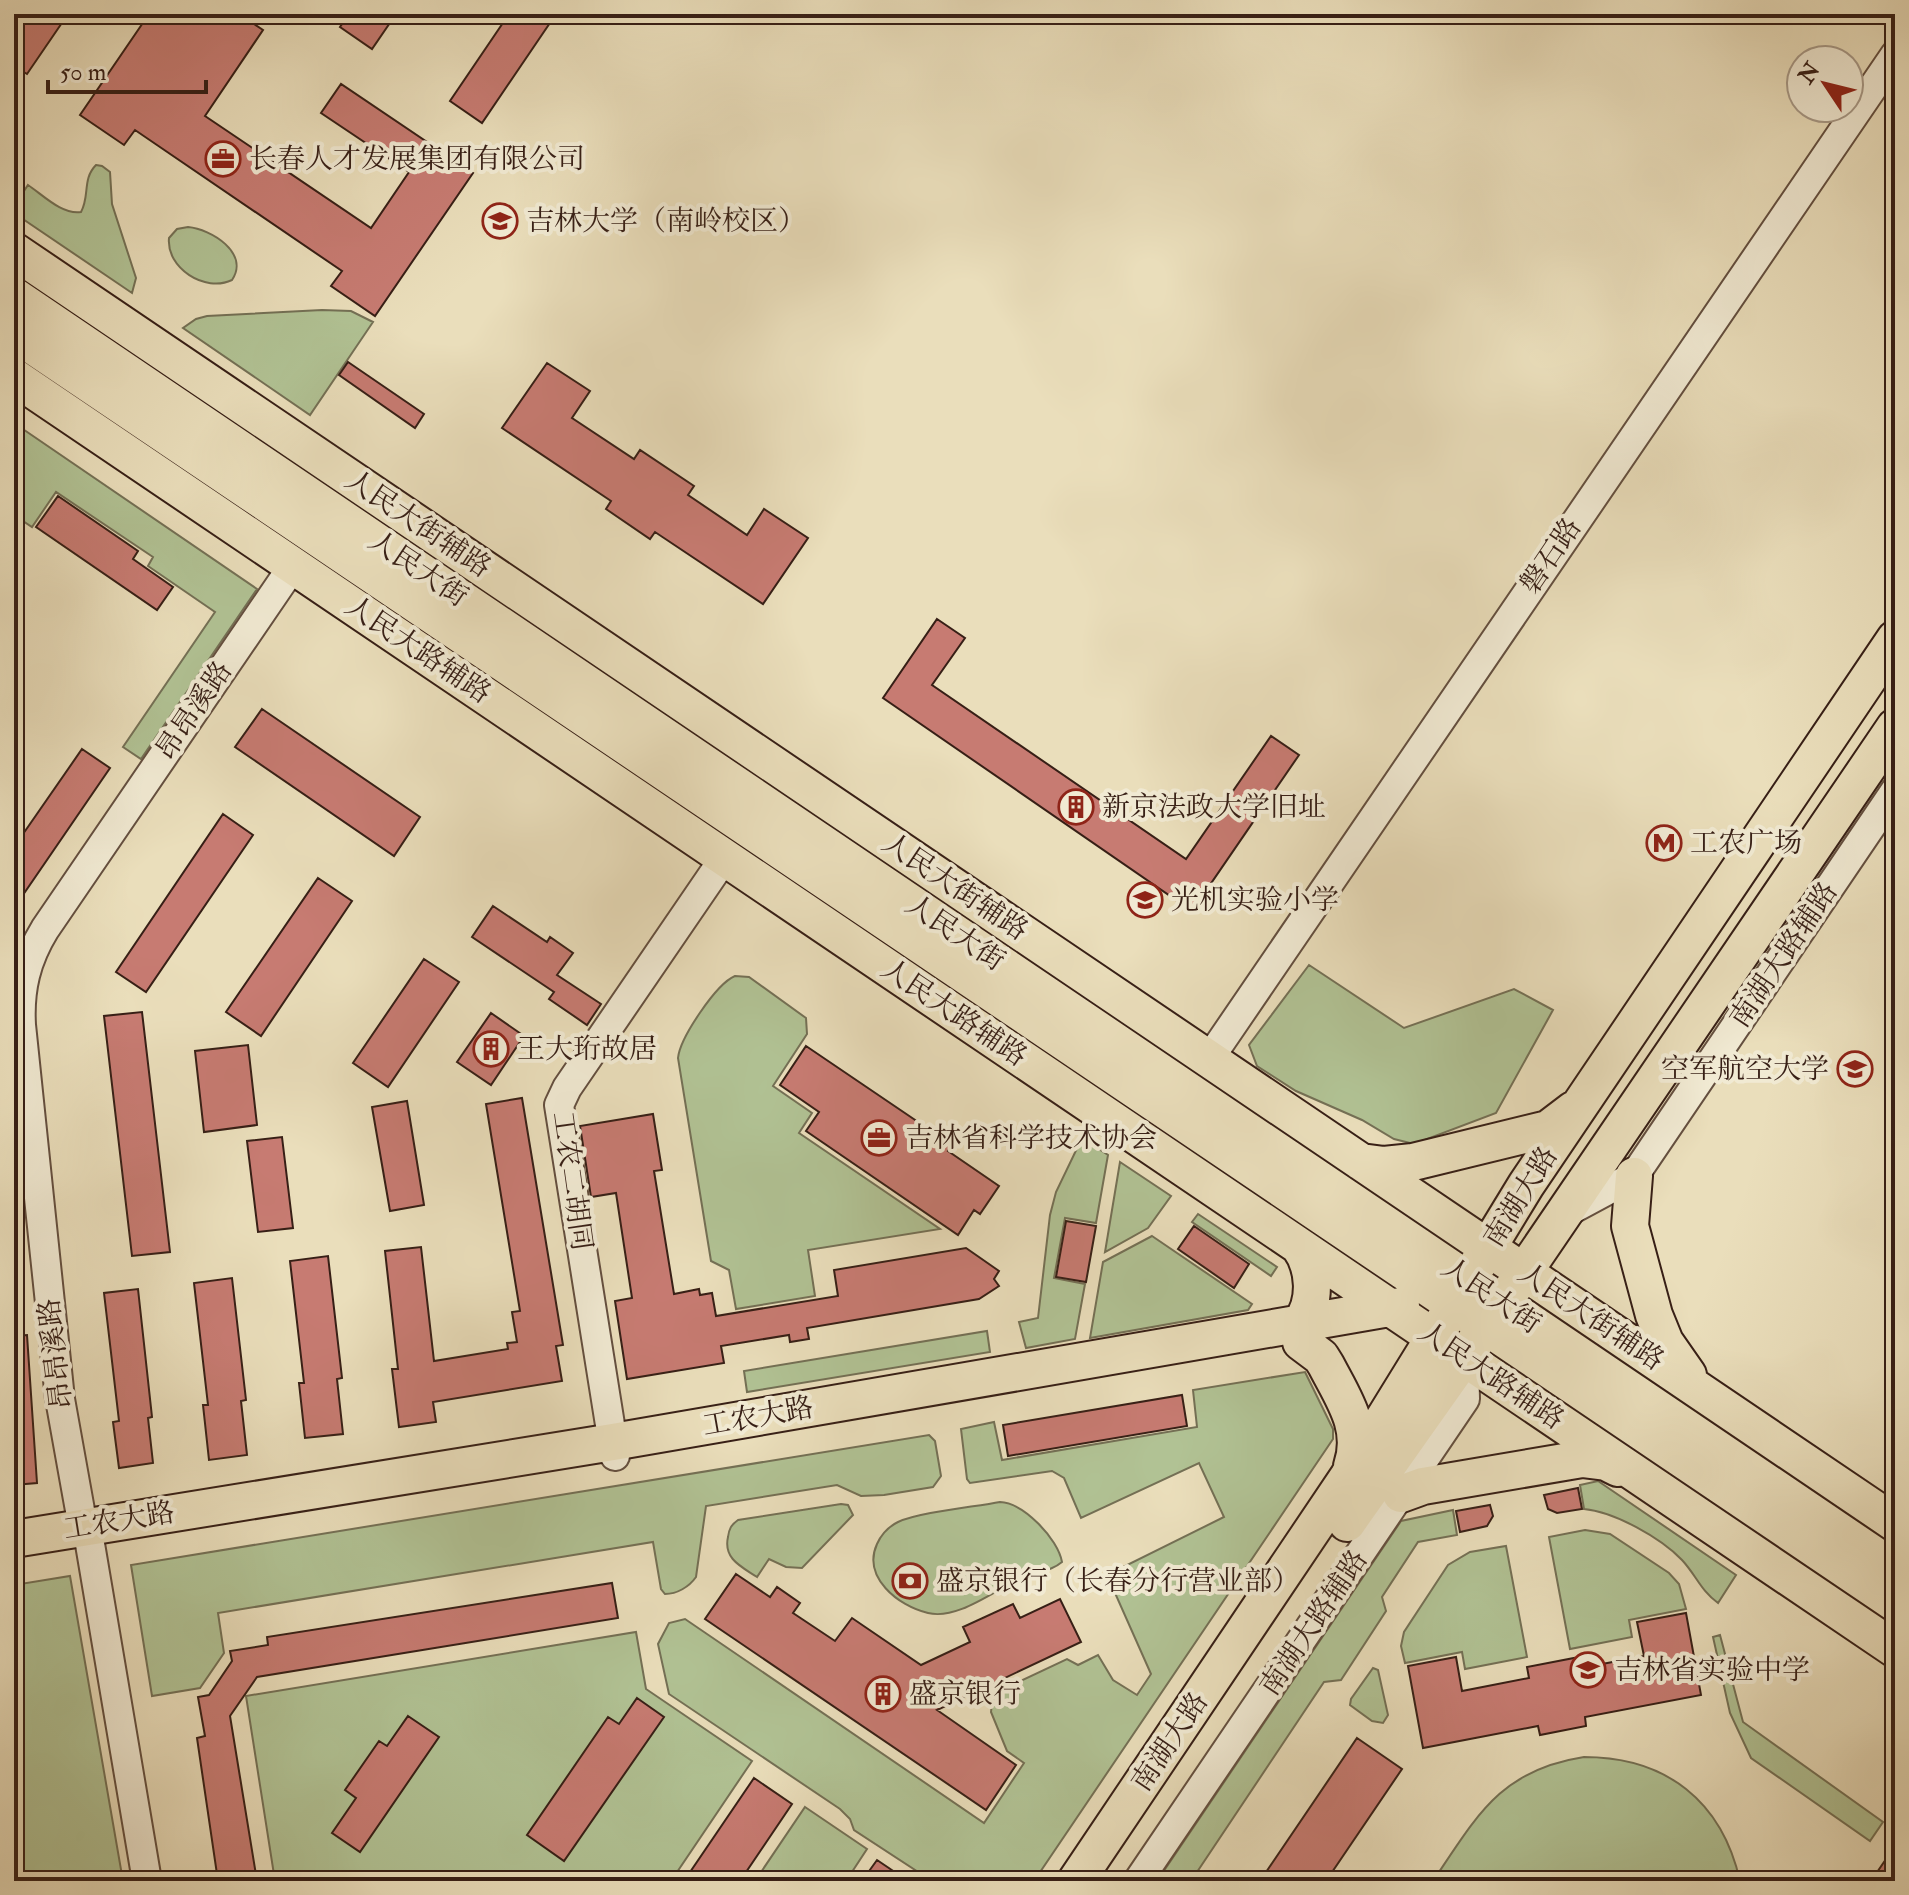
<svg xmlns="http://www.w3.org/2000/svg" width="1909" height="1895" font-family="'IM FELL Double Pica','Noto Serif SC',serif">
	<style>
		.green { fill: #b1c294; stroke: #747055; stroke-width: 2 }
		.building { fill: #c77b72; stroke: #371f16; stroke-width: 2 }
		.lines { fill: none; stroke-linecap: round; stroke-linejoin: round }
		.minor-casing { stroke: #644f3f; stroke-width: 32 }
		.major-casing { stroke: #371f16; stroke-width: 40 }
		.minor { stroke: #f1ead3; stroke-width: 28 }
		.major { stroke: #eadebb; stroke-width: 36 }
		.labels { text-anchor: middle; dominant-baseline: central; stroke-width: 8; stroke-linejoin: round; paint-order: stroke }
		.poi-label { font-size: 28px; fill: #371f16; stroke: #f1ead3; text-anchor: start }
		.street-label { font-size: 28px; fill: #371f16; stroke: #f1ead3 }
	</style>
	<rect width="100%" height="100%" fill="#eadebb"/>
	<filter id="stains"><feTurbulence type="fractalNoise" baseFrequency=".0025" numOctaves="4"/><feColorMatrix values="0 0 0 0 .2 0 0 0 0 .09 0 0 0 0 .02 0 0 0 .5 -.17"/></filter>
	<radialGradient id="worn" r=".72"><stop offset=".6" stop-color="#630" stop-opacity="0"/><stop offset="1" stop-color="#630" stop-opacity=".3"/></radialGradient>
	<path class="green" d="M 96,165 L 102,166 L 110,172 L 112,204 L 136,278 L 132,293 L 14,213 L 14,206 L 28,185 C 43,195 62,215 81,212 C 90,196 82,179 96,165 Z
		M 188,227 C 211,229 250,253 232,280 C 205,293 166,268 169,238 L 177,229 Z
		M 322,310 L 351,311 L 373,322 L 310,415 L 183,328 L 196,319 L 207,316 Z
		M 14,423 L 257,589 L 141,759 L 123,747 L 215,612 L 148,566 L 153,557 L 56,492 L 32,527 L 14,515 Z
		M 1309,965 L 1404,1028 L 1514,989 L 1553,1010 L 1496,1113 L 1414,1144 L 1394,1139 L 1362,1120 L 1296,1091 L 1257,1066 L 1249,1045 Z
		M 735,976 L 749,977 L 806,1018 L 807,1034 L 773,1086 L 812,1113 L 799,1133 L 940,1229 L 808,1250 L 815,1296 L 736,1309 L 729,1270 L 711,1261 L 678,1058 C 680,1038 716,984 735,976 Z
		M 1082,1138 L 1108,1155 L 1096,1223 L 1065,1218 L 1054,1278 L 1085,1284 L 1075,1339 L 1026,1348 L 1019,1322 L 1038,1318 L 1050,1215 L 1056,1192 Z
		M 1120,1162 L 1171,1196 L 1148,1228 L 1105,1252 Z
		M 1198,1214 L 1277,1267 L 1271,1276 L 1192,1222 Z
		M 1152,1236 L 1252,1304 L 1248,1310 L 1090,1338 L 1103,1262 Z
		M 987,1331 L 990,1352 L 747,1392 L 744,1371 Z
		M 1305,1372 L 1333,1429 L 1333,1439 L 1034,1881 L 932,1881 L 854,1830 L 850,1819 L 840,1809 L 669,1694 L 658,1644 L 669,1623 L 685,1619 L 984,1823 L 1024,1763 L 1007,1751 L 991,1712 L 993,1694 L 1067,1659 L 1078,1665 L 1098,1655 L 1113,1680 L 1137,1695 L 1151,1674 L 1107,1575 L 1224,1517 L 1199,1463 L 1081,1518 L 1064,1478 L 1052,1471 L 970,1483 L 967,1479 L 961,1429 L 994,1422 L 1002,1460 L 1197,1427 L 1193,1390 Z
		M 929,1435 L 935,1441 L 941,1476 L 933,1487 L 884,1495 L 861,1496 L 837,1485 L 706,1506 L 696,1577 C 689,1587 677,1594 665,1594 L 661,1589 L 653,1542 L 218,1613 L 224,1653 L 200,1688 L 152,1696 L 131,1565 Z
		M 1598,1481 L 1736,1575 L 1718,1603 C 1701,1591 1696,1575 1682,1560 C 1661,1538 1615,1512 1584,1509 L 1580,1485 Z
		M 1000,1502 C 1024,1503 1058,1539 1062,1562 C 1051,1571 1043,1570 1029,1575 C 1000,1585 960,1621 928,1613 C 898,1606 862,1577 877,1544 C 881,1535 888,1527 898,1522 C 920,1512 974,1507 1000,1502 Z
		M 841,1504 L 848,1505 L 853,1515 L 802,1568 L 786,1567 L 769,1559 L 757,1577 C 742,1567 723,1559 728,1537 C 729,1529 731,1525 738,1520 Z
		M 1453,1510 L 1457,1535 L 1418,1542 L 1382,1597 L 1386,1611 L 1341,1680 L 1324,1682 L 1191,1881 L 1157,1881 L 1401,1521 Z
		M 1585,1530 L 1610,1534 L 1669,1573 L 1679,1584 L 1686,1609 L 1629,1620 L 1632,1637 L 1570,1649 L 1549,1537 Z
		M 1506,1546 L 1527,1657 L 1465,1669 L 1462,1652 L 1405,1663 L 1401,1646 L 1404,1632 L 1448,1565 L 1470,1552 Z
		M 70,1576 L 123,1881 L 14,1881 L 14,1585 Z
		M 636,1632 L 646,1689 L 752,1761 L 671,1881 L 275,1881 L 246,1696 Z
		M 1720,1635 L 1743,1722 L 1883,1822 L 1870,1841 L 1751,1758 L 1730,1713 L 1713,1637 Z
		M 1373,1668 L 1378,1670 L 1388,1715 L 1383,1723 L 1372,1721 L 1350,1705 L 1351,1699 Z
		M 1584,1757 C 1666,1757 1722,1801 1740,1881 L 1433,1881 C 1477,1816 1500,1770 1584,1757 Z
		M 805,1807 L 867,1849 L 846,1881 L 755,1881 Z"/>
	<path class="building" d="M 14,14 L 68,14 L 27,74 L 14,66 Z
		M 149,14 L 239,14 L 263,30 L 205,116 L 371,228 L 409,172 L 321,113 L 341,84 L 473,173 L 375,316 L 331,286 L 342,271 L 135,130 L 124,145 L 80,115 Z
		M 349,14 L 396,14 L 372,49 L 340,27 Z
		M 509,14 L 556,14 L 482,123 L 450,101 Z
		M 348,362 L 424,414 L 415,428 L 339,375 Z
		M 547,363 L 590,391 L 572,418 L 634,459 L 640,450 L 694,486 L 688,495 L 747,535 L 764,509 L 808,538 L 763,604 L 655,532 L 650,539 L 606,509 L 611,501 L 502,428 Z
		M 58,496 L 138,551 L 133,559 L 173,587 L 157,610 L 36,527 Z
		M 937,619 L 965,638 L 932,685 L 1186,859 L 1271,736 L 1299,755 L 1192,911 L 883,698 Z
		M 262,709 L 420,817 L 394,856 L 235,747 Z
		M 82,749 L 110,768 L 14,908 L 14,847 Z
		M 223,814 L 253,835 L 146,992 L 116,972 Z
		M 318,878 L 352,901 L 261,1036 L 226,1012 Z
		M 493,906 L 547,942 L 550,937 L 573,953 L 557,975 L 601,1004 L 587,1025 L 549,999 L 554,992 L 472,937 Z
		M 424,959 L 459,982 L 388,1087 L 353,1063 Z
		M 142,1012 L 170,1252 L 132,1256 L 104,1016 Z
		M 491,1013 L 524,1036 L 491,1085 L 457,1062 Z
		M 248,1045 L 257,1125 L 204,1132 L 195,1051 Z
		M 806,1046 L 952,1145 L 948,1151 L 999,1186 L 980,1214 L 974,1210 L 958,1235 L 806,1131 L 819,1112 L 780,1085 Z
		M 522,1098 L 563,1345 L 556,1346 L 562,1381 L 433,1402 L 436,1422 L 399,1427 L 392,1369 L 398,1369 L 385,1251 L 421,1247 L 434,1361 L 508,1349 L 507,1343 L 517,1342 L 512,1312 L 520,1311 L 486,1104 Z
		M 407,1101 L 424,1205 L 390,1211 L 372,1107 Z
		M 653,1114 L 662,1170 L 654,1171 L 674,1294 L 699,1289 L 700,1295 L 712,1293 L 716,1316 L 838,1296 L 834,1270 L 966,1248 L 999,1271 L 994,1279 L 999,1286 L 979,1299 L 807,1328 L 809,1339 L 790,1342 L 789,1335 L 721,1346 L 724,1363 L 627,1379 L 615,1301 L 632,1298 L 616,1193 L 591,1197 L 580,1126 Z
		M 282,1137 L 293,1228 L 258,1232 L 247,1141 Z
		M 1066,1221 L 1096,1226 L 1086,1282 L 1056,1277 Z
		M 1194,1226 L 1249,1264 L 1234,1288 L 1178,1249 Z
		M 328,1256 L 342,1378 L 337,1379 L 343,1434 L 305,1438 L 299,1383 L 304,1383 L 290,1261 Z
		M 232,1278 L 246,1400 L 241,1401 L 247,1455 L 209,1460 L 203,1405 L 208,1405 L 194,1283 Z
		M 138,1289 L 152,1417 L 148,1418 L 153,1463 L 119,1468 L 113,1422 L 119,1421 L 104,1293 Z
		M 27,1335 L 37,1483 L 14,1485 L 14,1336 Z
		M 1182,1395 L 1187,1426 L 1008,1456 L 1003,1425 Z
		M 1578,1488 L 1582,1509 L 1557,1513 L 1548,1509 L 1544,1495 Z
		M 1490,1505 L 1493,1516 L 1487,1526 L 1460,1532 L 1456,1511 Z
		M 736,1574 L 770,1597 L 777,1587 L 800,1603 L 793,1613 L 835,1641 L 852,1618 L 921,1665 L 970,1642 L 963,1627 L 1013,1604 L 1020,1618 L 1060,1599 L 1081,1642 L 937,1710 L 1016,1765 L 986,1810 L 705,1619 Z
		M 612,1583 L 618,1618 L 257,1677 L 230,1716 L 257,1881 L 218,1881 L 197,1738 L 205,1736 L 198,1697 L 209,1695 L 232,1661 L 230,1651 L 268,1645 L 267,1637 Z
		M 1686,1613 L 1701,1695 L 1585,1717 L 1586,1726 L 1540,1735 L 1538,1726 L 1423,1748 L 1408,1666 L 1456,1657 L 1462,1691 L 1529,1678 L 1527,1667 L 1574,1658 L 1576,1669 L 1644,1656 L 1637,1622 Z
		M 637,1698 L 664,1717 L 564,1861 L 527,1835 L 608,1717 L 619,1724 Z
		M 408,1716 L 439,1737 L 360,1852 L 332,1833 L 356,1798 L 345,1790 L 379,1741 L 387,1746 Z
		M 1357,1738 L 1402,1769 L 1326,1881 L 1260,1881 Z
		M 754,1778 L 792,1804 L 740,1881 L 684,1881 Z
		M 1895,1846 L 1895,1881 L 1871,1881 Z
		M 877,1860 L 908,1881 L 862,1881 Z"/>
	<g class="lines">
		<defs>
			<path id="minor" d="M 1209,1059 L 1895,55
				M 1567,1212 L 1634,1176 L 1895,791
				M 615,1456 L 559,1105 L 567,1088 L 725,857
				M 147,1881 L 90,1544 L 83,1527 L 60,1399 L 21,1025 C 19,989 26,960 45,929 L 293,566
				M 1138,1881 L 1465,1399 L 1464,1357"/>
			<path id="major" d="M 14,251 L 1895,1523
				M 14,296 L 1895,1569
				M 14,333 L 1895,1603
				M 14,377 L 1895,1649
				M 1361,1162 L 1384,1165 L 1413,1162 L 1548,1129 L 1573,1110
				M 1634,1176 L 1630,1226 L 1654,1315 L 1665,1342 L 1688,1375
				M 1299,1246 C 1315,1268 1317,1302 1300,1324
				M 1476,1267 L 1526,1185 L 1895,639
				M 1511,1291 L 1895,727
				M 1301,1342 L 1321,1357 L 1326,1365 C 1343,1398 1365,1428 1352,1466
				M 1401,1494 L 1423,1486 L 1582,1459 L 1606,1462 L 1618,1468
				M 1347,1523 L 1477,1339
				M 14,1539 L 613,1442 L 1401,1306
				M 1076,1881 L 1348,1477 L 1446,1318"/>
		</defs>
		<use href="#minor" class="minor-casing"/>
		<use href="#major" class="major-casing"/>
		<use href="#minor" class="minor"/>
		<use href="#major" class="major"/>
	</g>
	<defs>
		<symbol id="office-ring" viewBox="-11 -11 22 22"><circle r="9.5" fill="#f1ead3" stroke="#8f2418" stroke-width="1.5"/><path d="M-6-3h4V-5.5h4V-3h4V5H-6ZM-1-4.5V-3h2v-1.5ZM-6 0V1H6V0Z" fill="#8f2418"/></symbol>
		<symbol id="university-ring" viewBox="-11 -11 22 22"><circle r="9.5" fill="#f1ead3" stroke="#8f2418" stroke-width="1.5"/><path d="M0-5L7-2L0 1L-7-2ZM-4 1L0 2.5L4 1V4Q0 6-4 4Z" fill="#8f2418"/></symbol>
		<symbol id="building-ring" viewBox="-11 -11 22 22"><circle r="9.5" fill="#f1ead3" stroke="#8f2418" stroke-width="1.5"/><path d="M-4-6H4V6H1V3H-1V6H-4ZM-2.5-4.3h1.7v1.8h-1.7ZM.8-4.3h1.7v1.8H.8ZM-2.5-1h1.7V.8h-1.7ZM.8-1h1.7V.8H.8Z" fill="#8f2418"/></symbol>
		<symbol id="metro-ring" viewBox="-11 -11 22 22"><circle r="9.5" fill="#f1ead3" stroke="#8f2418" stroke-width="1.5"/><path d="M-5.5 5V-5H-3L0 0L3-5H5.5V5H3V-.5L0 4L-3-.5V5Z" fill="#8f2418"/></symbol>
		<symbol id="school-ring" viewBox="-11 -11 22 22"><circle r="9.5" fill="#f1ead3" stroke="#8f2418" stroke-width="1.5"/><path d="M0-5L7-2L0 1L-7-2ZM-4 1L0 2.5L4 1V4Q0 6-4 4Z" fill="#8f2418"/></symbol>
		<symbol id="bank-ring" viewBox="-11 -11 22 22"><circle r="9.5" fill="#f1ead3" stroke="#8f2418" stroke-width="1.5"/><path d="M-6-4H6V4H-6ZM0-2.3a2.3 2.3 0 1 0 0 4.6a2.3 2.3 0 1 0 0-4.6Z" fill="#8f2418"/></symbol>
	</defs>
	<g fill-rule="evenodd">
		<use href="#office-ring" x="203" y="139" width="40" height="40"/>
		<use href="#university-ring" x="480" y="201" width="40" height="40"/>
		<use href="#building-ring" x="1056" y="787" width="40" height="40"/>
		<use href="#metro-ring" x="1644" y="823" width="40" height="40"/>
		<use href="#school-ring" x="1125" y="880" width="40" height="40"/>
		<use href="#building-ring" x="471" y="1029" width="40" height="40"/>
		<use href="#university-ring" x="1835" y="1049" width="40" height="40"/>
		<use href="#office-ring" x="859" y="1118" width="40" height="40"/>
		<use href="#bank-ring" x="890" y="1561" width="40" height="40"/>
		<use href="#school-ring" x="1568" y="1650" width="40" height="40"/>
		<use href="#building-ring" x="863" y="1674" width="40" height="40"/>
	</g>
	<g class="labels">
		<g class="poi-label">
			<text x="249" y="159">长春人才发展集团有限公司</text>
			<text x="526" y="221">吉林大学（南岭校区）</text>
			<text x="1102" y="807">新京法政大学旧址</text>
			<text x="1690" y="843">工农广场</text>
			<text x="1171" y="900">光机实验小学</text>
			<text x="517" y="1049">王大珩故居</text>
			<text x="1829" y="1069" text-anchor="end">空军航空大学</text>
			<text x="905" y="1138">吉林省科学技术协会</text>
			<text x="936" y="1581">盛京银行（长春分行营业部）</text>
			<text x="1614" y="1670">吉林省实验中学</text>
			<text x="909" y="1694">盛京银行</text>
		</g>
		<g class="street-label">
			<text transform="translate(418 524) rotate(34)">人民大街辅路</text>
			<text transform="translate(1551 556) rotate(-56)">磐石路</text>
			<text transform="translate(418 569) rotate(34)">人民大街</text>
			<text transform="translate(418 650) rotate(34)">人民大路辅路</text>
			<text transform="translate(194 711) rotate(-56)">昂昂溪路</text>
			<text transform="translate(955 887) rotate(34)">人民大街辅路</text>
			<text transform="translate(955 933) rotate(34)">人民大街</text>
			<text transform="translate(1784 955) rotate(-56)">南湖大路辅路</text>
			<text transform="translate(954 1013) rotate(34)">人民大路辅路</text>
			<text transform="translate(572 1181) rotate(82)">工农二胡同</text>
			<text transform="translate(1521 1197) rotate(-58)">南湖大路</text>
			<text transform="translate(1491 1296) rotate(34)">人民大街</text>
			<text transform="translate(1591 1317) rotate(34)">人民大街辅路</text>
			<text transform="translate(56 1354) rotate(-97)">昂昂溪路</text>
			<text transform="translate(1491 1376) rotate(34)">人民大路辅路</text>
			<text transform="translate(758 1417) rotate(-10)">工农大路</text>
			<text transform="translate(119 1521) rotate(-9)">工农大路</text>
			<text transform="translate(1314 1623) rotate(-56)">南湖大路辅路</text>
			<text transform="translate(1170 1742) rotate(-56)">南湖大路</text>
		</g>
	</g>
	<rect width="1909" height="1895" fill="none" stroke="#eadebb" stroke-width="48"/>
	<rect x="16" y="16" width="1877" height="1863" fill="none" stroke="#371f16" stroke-width="4"/>
	<rect x="24" y="24" width="1861" height="1847" fill="none" stroke="#371f16" stroke-width="2"/>
	<g transform="translate(1825 84) rotate(305)"><circle r="38" fill="#f1ead3" stroke="#a79987" stroke-width="2"/>
	<path d="M0-6L14 30L0 20L-14 30Z" fill="#8f2418"/>
	<text y="-12" font-size="22" font-weight="bold" text-anchor="middle" fill="#371f16">N</text>
	</g>
	<path d="M48 80v12h158v-12" fill="none" stroke="#371f16" stroke-width="4"/>
	<text x="60" y="80" font-size="24" fill="#371f16" stroke="#f1ead3" stroke-width="6" paint-order="stroke">50 m</text>
	<rect width="100%" height="100%" filter="url(#stains)"/>
	<rect width="100%" height="100%" fill="url(#worn)"/>
</svg>
